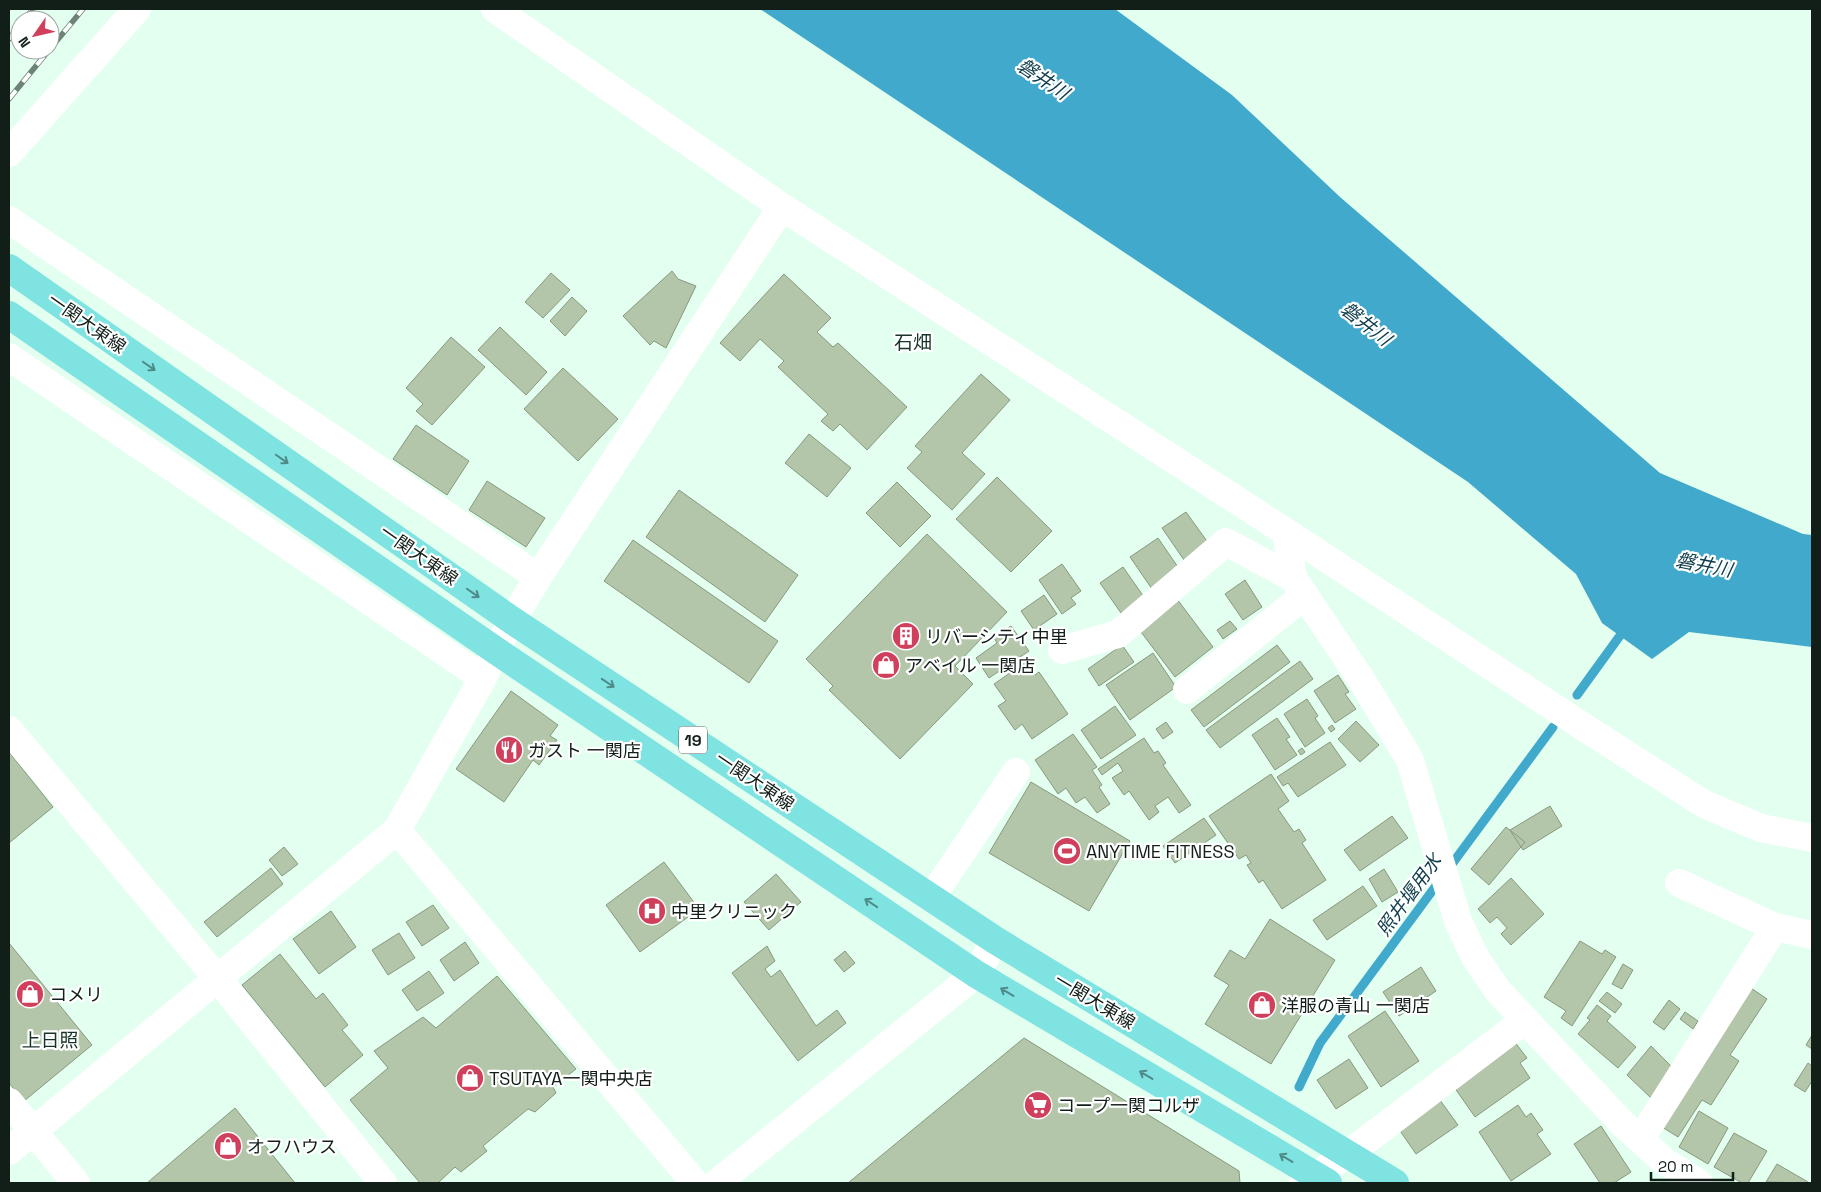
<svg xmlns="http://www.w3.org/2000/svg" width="1821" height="1192" font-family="'Space Grotesk','Noto Sans JP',sans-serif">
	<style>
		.water { fill: #41a9cb }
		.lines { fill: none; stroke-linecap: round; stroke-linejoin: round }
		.stream { stroke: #41a9cb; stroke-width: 9 }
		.building { fill: #b4c6a9; stroke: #88997d }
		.minor { stroke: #fff; stroke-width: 28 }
		.tertiary { stroke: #fff; stroke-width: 28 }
		.primary { stroke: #7fe3e2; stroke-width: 28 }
		.rail-casing { stroke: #6e8278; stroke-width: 5.5 }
		.rail { stroke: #fff; stroke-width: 4; stroke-dasharray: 11; stroke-linecap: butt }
		.oneway { stroke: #4e8b88 }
		.labels { text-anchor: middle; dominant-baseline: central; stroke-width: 4.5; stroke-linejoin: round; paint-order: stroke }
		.shield { fill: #fff; stroke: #59625e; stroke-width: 1 }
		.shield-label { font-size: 16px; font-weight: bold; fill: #121f19 }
		.street-label { font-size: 18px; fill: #121f19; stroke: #fff }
		.poi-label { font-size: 18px; fill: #121f19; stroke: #fff; text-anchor: start }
		.water-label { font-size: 19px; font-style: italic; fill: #0e3c4b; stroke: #fff }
		.neighbourhood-label { font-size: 19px; fill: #163427; stroke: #fff }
	</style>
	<rect width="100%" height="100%" fill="#e2fff0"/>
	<path class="water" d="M 760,9 L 1115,9 L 1232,95 L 1340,197 L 1660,473 L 1803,534 L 1812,535 L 1812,647 L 1689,632 L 1652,659 L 1602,623 L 1576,574 L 1468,482 Z"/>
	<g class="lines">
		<path class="stream" d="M 1577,695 L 1627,626
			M 1299,1087 L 1320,1043 L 1553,727"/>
	</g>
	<path class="building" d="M 672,271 L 678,279 L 696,286 L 666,348 L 654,341 L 650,345 L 623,316 Z
		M 551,273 L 570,290 L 543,318 L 525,302 Z
		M 784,274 L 831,318 L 817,332 L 833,347 L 838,343 L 907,407 L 867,450 L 840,424 L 833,431 L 821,421 L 828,414 L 778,367 L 784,361 L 760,339 L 740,361 L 720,343 Z
		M 572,297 L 587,311 L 565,336 L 550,321 Z
		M 500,327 L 547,372 L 526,395 L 478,350 Z
		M 451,337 L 485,367 L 432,425 L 416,411 L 423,404 L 406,388 Z
		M 563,368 L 618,419 L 578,461 L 524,409 Z
		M 981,374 L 1010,400 L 962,453 L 985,474 L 952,510 L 907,468 L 922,452 L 915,446 Z
		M 416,425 L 469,461 L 447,495 L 393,459 Z
		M 809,434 L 851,468 L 827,497 L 785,463 Z
		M 997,477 L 1052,531 L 1011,572 L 956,519 Z
		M 487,481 L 545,518 L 526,547 L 469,510 Z
		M 897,482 L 931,516 L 900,547 L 866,513 Z
		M 679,490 L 798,575 L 765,622 L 646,537 Z
		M 1186,512 L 1209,544 L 1184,560 L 1162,528 Z
		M 927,534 L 1007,612 L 955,666 L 973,684 L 900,759 L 829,690 L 833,686 L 806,659 Z
		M 1158,538 L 1180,570 L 1152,589 L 1130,557 Z
		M 633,540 L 778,641 L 749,683 L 604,581 Z
		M 1062,564 L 1081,591 L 1071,598 L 1076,604 L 1062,614 L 1039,580 Z
		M 1123,567 L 1144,597 L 1121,613 L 1100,583 Z
		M 1245,580 L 1262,607 L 1243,620 L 1225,594 Z
		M 1044,595 L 1057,614 L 1034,630 L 1021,611 Z
		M 1177,599 L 1213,647 L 1175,677 L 1138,628 Z
		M 1230,621 L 1237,629 L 1223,639 L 1217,630 Z
		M 1011,626 L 1029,651 L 989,678 L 976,658 L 997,643 L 994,638 Z
		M 1122,645 L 1134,662 L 1099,686 L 1088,669 Z
		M 1277,645 L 1290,662 L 1204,727 L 1191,710 Z
		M 1153,653 L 1176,687 L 1130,720 L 1106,685 Z
		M 1300,661 L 1313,679 L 1220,748 L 1206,730 Z
		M 1026,662 L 1035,675 L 1039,672 L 1068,714 L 1032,739 L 1022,724 L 1015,730 L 998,706 L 1006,701 L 994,684 Z
		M 1338,675 L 1349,692 L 1345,694 L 1356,709 L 1335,723 L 1314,691 Z
		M 511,691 L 558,725 L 550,736 L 557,740 L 539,765 L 533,760 L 504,802 L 456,769 Z
		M 1307,699 L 1318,716 L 1315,718 L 1325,733 L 1305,747 L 1284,714 Z
		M 1115,706 L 1136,735 L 1101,759 L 1081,730 Z
		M 1277,718 L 1290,737 L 1286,739 L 1297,755 L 1275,770 L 1252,735 Z
		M 1356,721 L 1379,745 L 1360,762 L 1338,739 Z
		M 1166,722 L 1173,732 L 1163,739 L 1156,729 Z
		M 1332,725 L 1335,729 L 1331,732 L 1328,728 Z
		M 1073,734 L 1097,767 L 1092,770 L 1102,785 L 1099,787 L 1110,804 L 1097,813 L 1085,797 L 1076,803 L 1066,788 L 1058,794 L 1035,760 Z
		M 1144,738 L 1154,753 L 1158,751 L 1166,763 L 1163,765 L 1191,805 L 1179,813 L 1168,797 L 1155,806 L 1159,812 L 1149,820 L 1129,791 L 1124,795 L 1112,778 L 1123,771 L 1118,763 L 1102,775 L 1098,769 Z
		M 1330,742 L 1346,765 L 1298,797 L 1288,783 L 1283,786 L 1277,777 Z
		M 1302,748 L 1305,752 L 1301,755 L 1298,751 Z
		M 9,752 L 53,807 L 9,843 Z
		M 1271,774 L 1289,801 L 1278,809 L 1294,832 L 1299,829 L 1306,840 L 1302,843 L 1326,880 L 1282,909 L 1263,880 L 1259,883 L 1247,865 L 1251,863 L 1246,855 L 1239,859 L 1209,816 Z
		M 1031,782 L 1130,841 L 1089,911 L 989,853 Z
		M 1550,806 L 1562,826 L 1523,850 L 1510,830 Z
		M 1392,816 L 1408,838 L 1360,871 L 1344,850 Z
		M 1204,818 L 1216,835 L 1175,863 L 1163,846 Z
		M 1506,827 L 1525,842 L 1489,885 L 1471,869 Z
		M 284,847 L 298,864 L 282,876 L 269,860 Z
		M 664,862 L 699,909 L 640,952 L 606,905 Z
		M 271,868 L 283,884 L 217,937 L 204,922 Z
		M 1384,869 L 1398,892 L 1382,902 L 1369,879 Z
		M 776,874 L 801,902 L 769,930 L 744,902 Z
		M 1511,878 L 1544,914 L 1511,945 L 1501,934 L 1507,928 L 1497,917 L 1490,923 L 1478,909 Z
		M 1363,886 L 1377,906 L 1327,940 L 1313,920 Z
		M 433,905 L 449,928 L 422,946 L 406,922 Z
		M 331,911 L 356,947 L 319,974 L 293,939 Z
		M 1270,919 L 1335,960 L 1271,1064 L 1205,1024 L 1229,985 L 1214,976 L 1230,950 L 1245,959 Z
		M 399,933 L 415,958 L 388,975 L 372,950 Z
		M 1580,941 L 1602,954 L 1605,950 L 1616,957 L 1572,1026 L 1561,1018 L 1566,1011 L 1544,997 Z
		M 465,942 L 479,963 L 454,981 L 440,960 Z
		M 9,943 L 92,1045 L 24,1101 L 9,1083 Z
		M 767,946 L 775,961 L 765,969 L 771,977 L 780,970 L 816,1026 L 837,1010 L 846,1023 L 798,1061 L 732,973 Z
		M 845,951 L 855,963 L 844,972 L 834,960 Z
		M 280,954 L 316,999 L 323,993 L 348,1025 L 342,1030 L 363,1055 L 325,1087 L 242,985 Z
		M 1623,964 L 1633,970 L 1622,989 L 1612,984 Z
		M 1421,967 L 1436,991 L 1399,1016 L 1383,992 Z
		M 429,971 L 444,993 L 417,1011 L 402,990 Z
		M 497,976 L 576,1069 L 553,1087 L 556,1093 L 535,1112 L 528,1109 L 483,1146 L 487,1151 L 461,1172 L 455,1167 L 438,1183 L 420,1183 L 350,1100 L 388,1068 L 374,1051 L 423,1017 L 436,1028 Z
		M 1751,988 L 1767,999 L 1730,1055 L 1739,1061 L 1711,1105 L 1702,1100 L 1678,1137 L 1662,1127 Z
		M 1607,992 L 1622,1004 L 1615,1013 L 1599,1001 Z
		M 1669,1000 L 1680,1009 L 1664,1030 L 1653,1022 Z
		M 1597,1005 L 1611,1016 L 1607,1021 L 1636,1047 L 1618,1068 L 1578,1034 L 1590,1020 L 1587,1018 Z
		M 1385,1011 L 1419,1061 L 1381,1087 L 1348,1036 Z
		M 1685,1012 L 1698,1021 L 1693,1029 L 1680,1019 Z
		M 1812,1035 L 1812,1049 L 1806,1045 Z
		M 1024,1038 L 1239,1171 L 1240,1183 L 848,1183 Z
		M 1514,1041 L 1527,1058 L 1520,1063 L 1530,1078 L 1475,1117 L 1452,1084 Z
		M 1651,1046 L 1674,1069 L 1651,1098 L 1627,1075 Z
		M 1349,1059 L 1368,1088 L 1336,1109 L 1317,1080 Z
		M 1808,1063 L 1812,1066 L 1812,1081 L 1805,1092 L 1794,1085 Z
		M 1437,1096 L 1458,1125 L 1416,1154 L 1396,1125 Z
		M 1518,1105 L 1526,1117 L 1531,1113 L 1543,1130 L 1537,1134 L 1551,1154 L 1511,1181 L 1479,1132 Z
		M 235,1108 L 295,1183 L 147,1183 Z
		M 1699,1111 L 1728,1128 L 1708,1164 L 1679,1147 Z
		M 1601,1126 L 1631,1172 L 1614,1183 L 1600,1183 L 1574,1144 Z
		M 1734,1133 L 1767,1151 L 1748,1183 L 1742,1183 L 1714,1167 Z
		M 1777,1164 L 1808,1182 L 1807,1183 L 1766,1182 Z"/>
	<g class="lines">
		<path class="minor" d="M 495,9 L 782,207 L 1286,532 L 1593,733 L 1704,804 L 1761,828 L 1812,838
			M 9,153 L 137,9
			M 9,220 L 538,577
			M 9,357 L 483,678
			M 1286,532 L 1293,578 L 1361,679 L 1410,760 L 1458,921 L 1475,957 L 1498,991 L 1622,1123 L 1664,1161 L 1699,1183
			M 1062,650 L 1118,634 L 1226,542 L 1293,578
			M 1187,690 L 1305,595
			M 9,730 L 217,978 L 383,1183
			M 397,830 L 695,1183
			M 1679,883 L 1775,927 L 1812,935
			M 931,898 L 1016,772
			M 9,1102 L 76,1183
			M 1640,1140 L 1775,927
			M 9,1151 L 397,830 L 483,678 L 495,650 L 538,577 L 782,207
			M 1303,1183 L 1348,1154 L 1525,1020"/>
		<path class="tertiary" d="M 717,1183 L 976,974 L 995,940"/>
		<path class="primary" d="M 9,268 L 513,621 L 995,940 L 1395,1183
			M 9,315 L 495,650 L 976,974 L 1328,1183"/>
		<defs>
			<path id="rail" d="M 24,20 L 33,9
				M 9,39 L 20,25
				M 50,49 L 83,9
				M 9,99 L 49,50"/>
		</defs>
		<use href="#rail" class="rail-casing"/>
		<use href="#rail" class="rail"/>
	</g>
	<defs><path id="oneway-shaft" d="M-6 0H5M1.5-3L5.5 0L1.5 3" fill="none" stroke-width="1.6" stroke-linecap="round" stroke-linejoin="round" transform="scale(1.25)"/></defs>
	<g class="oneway">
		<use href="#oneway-shaft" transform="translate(149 366) rotate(35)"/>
		<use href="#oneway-shaft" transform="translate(282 459) rotate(35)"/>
		<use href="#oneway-shaft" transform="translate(473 593) rotate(35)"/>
		<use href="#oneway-shaft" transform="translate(608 683) rotate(34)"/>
		<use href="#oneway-shaft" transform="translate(871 903) rotate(-146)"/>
		<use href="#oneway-shaft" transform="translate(1007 992) rotate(-149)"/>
		<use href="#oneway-shaft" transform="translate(1146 1075) rotate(-149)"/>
		<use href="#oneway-shaft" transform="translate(1286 1158) rotate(-149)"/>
	</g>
	<defs>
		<symbol id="building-disc" viewBox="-11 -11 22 22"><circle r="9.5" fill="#d0405d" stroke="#fff"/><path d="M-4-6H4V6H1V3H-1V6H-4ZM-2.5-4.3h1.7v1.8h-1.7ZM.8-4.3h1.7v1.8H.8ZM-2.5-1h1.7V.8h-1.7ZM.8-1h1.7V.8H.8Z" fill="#fff"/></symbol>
		<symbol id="shop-disc" viewBox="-11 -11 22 22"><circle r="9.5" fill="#d0405d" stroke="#fff"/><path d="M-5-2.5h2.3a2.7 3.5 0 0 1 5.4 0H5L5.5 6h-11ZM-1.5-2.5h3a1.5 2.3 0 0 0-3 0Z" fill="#fff"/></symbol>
		<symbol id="restaurant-disc" viewBox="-11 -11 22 22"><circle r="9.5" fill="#d0405d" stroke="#fff"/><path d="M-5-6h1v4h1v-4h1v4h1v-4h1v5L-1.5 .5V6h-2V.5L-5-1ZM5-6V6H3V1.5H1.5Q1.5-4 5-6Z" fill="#fff"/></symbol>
		<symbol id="stadium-disc" viewBox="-11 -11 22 22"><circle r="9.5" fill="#d0405d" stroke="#fff"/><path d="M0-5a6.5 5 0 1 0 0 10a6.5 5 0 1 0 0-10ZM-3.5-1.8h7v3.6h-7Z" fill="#fff"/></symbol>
		<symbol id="hospital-disc" viewBox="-11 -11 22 22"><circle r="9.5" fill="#d0405d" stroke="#fff"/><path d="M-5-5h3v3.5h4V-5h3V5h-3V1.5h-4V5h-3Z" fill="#fff"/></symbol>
		<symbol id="supermarket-disc" viewBox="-11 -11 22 22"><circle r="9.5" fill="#d0405d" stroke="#fff"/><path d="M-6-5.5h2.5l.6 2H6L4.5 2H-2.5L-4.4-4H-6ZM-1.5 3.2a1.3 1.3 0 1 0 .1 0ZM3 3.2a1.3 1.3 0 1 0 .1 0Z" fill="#fff"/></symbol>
	</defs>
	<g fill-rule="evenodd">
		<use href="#building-disc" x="890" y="620" width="32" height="32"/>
		<use href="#shop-disc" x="870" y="649" width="32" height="32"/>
		<use href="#restaurant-disc" x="493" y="734" width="32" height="32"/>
		<use href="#stadium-disc" x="1051" y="835" width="32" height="32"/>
		<use href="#hospital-disc" x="636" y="895" width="32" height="32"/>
		<use href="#shop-disc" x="14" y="978" width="32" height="32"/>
		<use href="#shop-disc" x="1246" y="989" width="32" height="32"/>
		<use href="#shop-disc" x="454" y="1062" width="32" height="32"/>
		<use href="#supermarket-disc" x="1022" y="1089" width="32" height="32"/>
		<use href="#shop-disc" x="212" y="1130" width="32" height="32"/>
	</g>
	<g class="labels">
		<rect class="shield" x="679" y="726.5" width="28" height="27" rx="4"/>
		<g class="shield-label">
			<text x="693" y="740">19</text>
		</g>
		<g class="street-label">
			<text transform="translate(87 323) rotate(35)">一関大東線</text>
			<text transform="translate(419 555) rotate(35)">一関大東線</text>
			<text transform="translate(755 781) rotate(34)">一関大東線</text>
			<text transform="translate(1095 1001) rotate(31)">一関大東線</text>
		</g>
		<g class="poi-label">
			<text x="925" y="636">リバーシティ中里</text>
			<text x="905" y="665">アベイル 一関店</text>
			<text x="528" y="750">ガスト 一関店</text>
			<text x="1086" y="851">ANYTIME FITNESS</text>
			<text x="671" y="911">中里クリニック</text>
			<text x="49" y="994">コメリ</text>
			<text x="1281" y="1005">洋服の青山 一関店</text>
			<text x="489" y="1078">TSUTAYA一関中央店</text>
			<text x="1057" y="1105">コープ一関コルザ</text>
			<text x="247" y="1146">オフハウス</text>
		</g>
		<g class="water-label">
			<text transform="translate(1043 79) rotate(34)">磐井川</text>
			<text transform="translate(1366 324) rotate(38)">磐井川</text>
			<text transform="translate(1704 565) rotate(11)">磐井川</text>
			<text transform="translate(1409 895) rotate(-54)">照井堰用水</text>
		</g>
		<g class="neighbourhood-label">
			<text x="913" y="342">石畑</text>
			<text x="50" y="1040">上日照</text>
		</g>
	</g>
	<rect width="1821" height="1192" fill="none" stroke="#121f19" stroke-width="20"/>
	<g transform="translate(35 35) rotate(236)"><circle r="24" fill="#ffffff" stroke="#a0a5a3"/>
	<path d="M0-4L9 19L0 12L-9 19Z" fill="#d0405d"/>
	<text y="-8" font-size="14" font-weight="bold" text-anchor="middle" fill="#121f19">N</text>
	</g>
	<path d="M1651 1172v8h82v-8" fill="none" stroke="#121f19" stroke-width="2.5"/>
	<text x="1658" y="1172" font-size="15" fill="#121f19" stroke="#ffffff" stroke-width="4" paint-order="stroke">20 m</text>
</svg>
